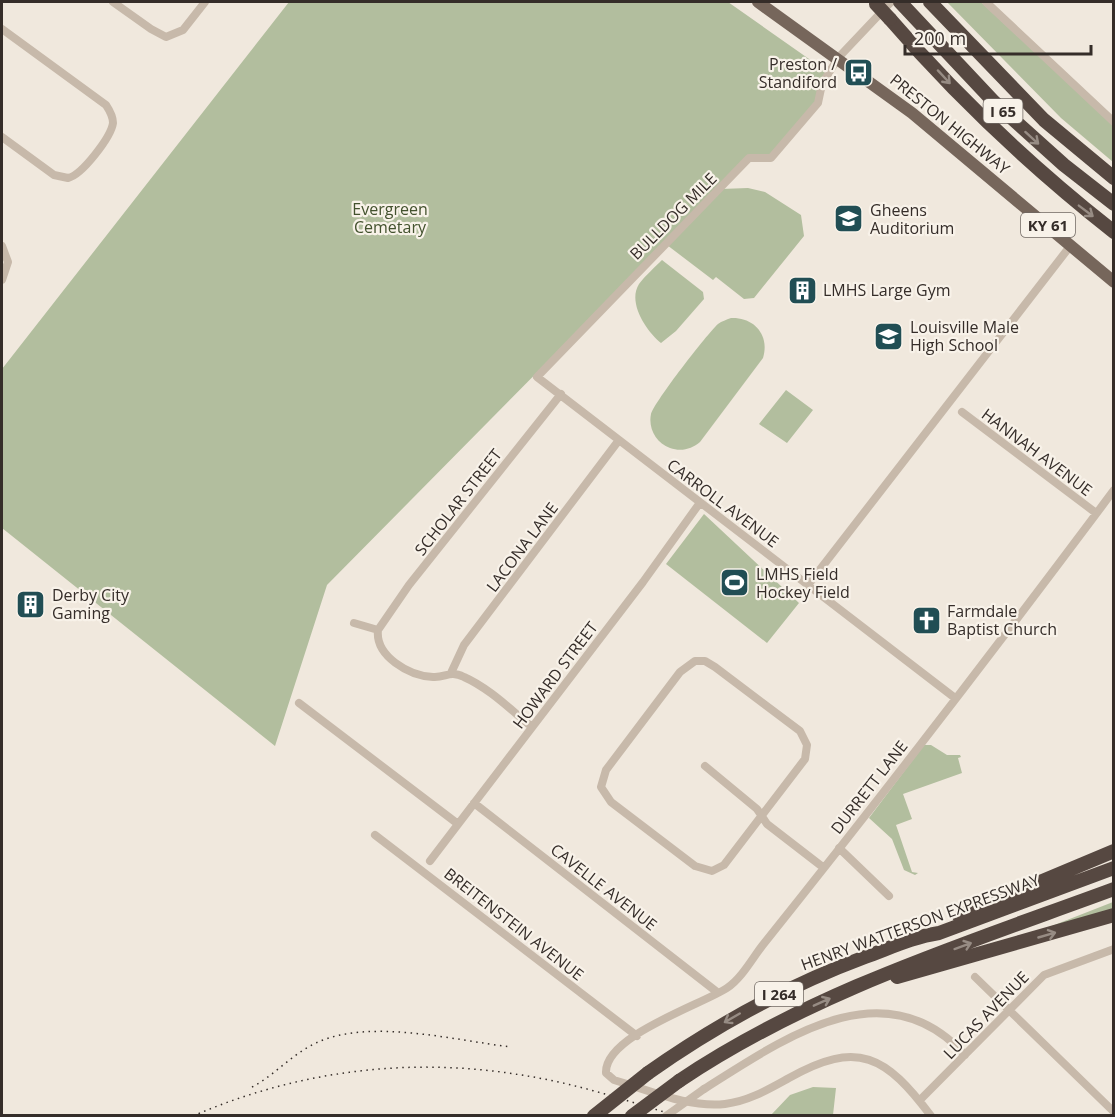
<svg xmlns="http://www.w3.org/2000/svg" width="1115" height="1117" font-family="'Open Sans',sans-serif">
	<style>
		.green { fill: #b2be9e }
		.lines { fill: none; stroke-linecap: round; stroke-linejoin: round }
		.street { stroke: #c7b9aa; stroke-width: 8 }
		.primary { stroke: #76665b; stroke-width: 12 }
		.highway { stroke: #564841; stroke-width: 14 }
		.rail { stroke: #352d29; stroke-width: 1.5; stroke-dasharray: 1.5 4.5; stroke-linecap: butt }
		.street-bridge { stroke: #c7b9aa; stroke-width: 8 }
		.highway-bridge { stroke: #564841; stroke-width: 14 }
		.oneway { stroke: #978c84 }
		.labels { text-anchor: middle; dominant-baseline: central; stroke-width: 4.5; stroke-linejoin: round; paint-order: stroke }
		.shield { fill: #f8f2e9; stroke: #706863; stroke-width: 1.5 }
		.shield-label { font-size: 15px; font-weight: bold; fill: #352d29 }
		.poi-label { font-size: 16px; fill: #352d29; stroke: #f8f2e9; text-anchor: start }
		.street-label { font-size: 16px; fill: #352d29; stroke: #f8f2e9 }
		.park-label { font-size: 16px; fill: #43522e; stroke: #f8f2e9 }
	</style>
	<rect width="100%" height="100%" fill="#f0e8dd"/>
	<path class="green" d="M 289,2 L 728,2 L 829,73 L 818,103 L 771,158 L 749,158 L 327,585 L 275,746 L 2,528 L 2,369 Z
		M 947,2 L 981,2 L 1113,125 L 1113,162 L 1061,118 Z
		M 748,188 L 765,192 L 801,215 L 804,236 L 754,298 L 744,299 L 716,277 L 713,280 L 667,245 L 721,189 Z
		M 662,260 L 703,292 L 704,299 L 676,331 L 661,343 C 647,332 627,303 639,284 C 645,276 655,267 662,260 Z
		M 731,318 C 754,317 770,335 763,358 L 700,442 C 692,449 681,452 670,448 C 656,443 648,428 651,414 C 655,401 707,334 718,324 C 722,321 726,320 731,318 Z
		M 786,390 L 813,410 L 787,443 L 759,424 Z
		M 704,514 L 799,603 L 767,643 L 666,564 Z
		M 924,745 L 931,745 L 947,755 L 960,755 L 961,757 L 958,758 L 962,773 L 903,794 L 912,819 L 896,825 L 912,872 L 918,873 L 915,875 L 904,870 L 892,839 L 869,818 Z
		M 1113,902 L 1113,910 L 1039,931 Z
		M 813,1087 L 836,1088 L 833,1115 L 771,1115 L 790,1095 Z"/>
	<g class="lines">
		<path class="street" d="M 113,2 L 151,29 L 166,37 L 183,30 L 205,2
			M 891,2 L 838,58 L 822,84 L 818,103 L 771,158 L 749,158 L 537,377 L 955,698
			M 986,2 L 1114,122
			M 2,29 L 106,105 C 110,111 113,116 113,123 C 111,137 82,175 68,178 L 54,175 L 2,137
			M 2,246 L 8,262 L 2,280
			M 962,412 L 1096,513
			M 808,585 L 1071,245
			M 354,623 L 378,630
			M 378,630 L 409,585 L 561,394
			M 378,630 C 375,656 409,676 433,677 C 446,678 449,670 464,677 C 489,688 511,710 532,727
			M 695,661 L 705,661 L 715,667 L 800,731 L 807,745 L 805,759 L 724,865 L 712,871 L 695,866 L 611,802 L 601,787 L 606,770 L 680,672 Z
			M 451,673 L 464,645 L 619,440
			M 299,703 L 458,824
			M 705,766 L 757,809 L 767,824 L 824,868
			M 474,803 L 717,992
			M 375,835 L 637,1036
			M 839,848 L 889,896
			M 430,861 L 643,582 L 699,504
			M 975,977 L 1114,1112
			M 704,1089 C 783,1039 885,966 965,1055
			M 920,1100 L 1044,975 L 1114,949
			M 931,1116 C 886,1056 858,1039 789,1078 C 769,1089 749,1101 725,1104 C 688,1108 649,1090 614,1080 L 606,1073 C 604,1036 701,1005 727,988 C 741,979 752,959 762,946 C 882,796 999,644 1114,490"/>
		<path class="primary" d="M 758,2 L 912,113 L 1114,282"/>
		<path class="highway" d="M 900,2 L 994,102 L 1064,165 L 1114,204
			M 930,2 L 1044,120 L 1114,178
			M 890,19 C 957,97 1033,168 1114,232
			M 959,916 L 1114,851
			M 897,977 L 1114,915
			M 648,1073 C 716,1025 787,986 865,957 C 890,948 913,937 939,933 L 1114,868
			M 679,1081 C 811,992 965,944 1114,889"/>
		<path class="rail" d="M 252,1087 C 275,1075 292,1054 316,1043 C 369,1018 453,1040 511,1047
			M 193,1116 C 299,1070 414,1056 527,1076 C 578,1084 628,1101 677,1116"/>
		<path class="street-bridge" d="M 666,1116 L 704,1089"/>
		<path class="highway-bridge" d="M 876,4 L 890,19
			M 594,1116 L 648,1073
			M 632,1116 L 679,1081"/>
	</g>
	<defs><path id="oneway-shaft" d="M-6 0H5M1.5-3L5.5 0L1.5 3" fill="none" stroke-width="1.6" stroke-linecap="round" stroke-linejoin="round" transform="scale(1.5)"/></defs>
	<g class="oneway">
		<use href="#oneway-shaft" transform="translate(944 77) rotate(47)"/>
		<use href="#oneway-shaft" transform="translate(1032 138) rotate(42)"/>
		<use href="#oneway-shaft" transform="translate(1086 211) rotate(37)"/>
		<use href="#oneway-shaft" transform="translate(1047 935) rotate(-16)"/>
		<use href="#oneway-shaft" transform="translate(963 946) rotate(-20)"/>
		<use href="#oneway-shaft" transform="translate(822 1002) rotate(-24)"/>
		<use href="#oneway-shaft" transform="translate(732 1018) rotate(150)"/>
	</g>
	<defs>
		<symbol id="bus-square" viewBox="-11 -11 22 22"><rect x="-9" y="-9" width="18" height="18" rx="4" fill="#214e54" stroke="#f8f2e9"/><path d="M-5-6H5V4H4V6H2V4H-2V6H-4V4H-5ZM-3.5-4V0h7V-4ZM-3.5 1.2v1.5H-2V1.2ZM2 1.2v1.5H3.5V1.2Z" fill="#fff"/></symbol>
		<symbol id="school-square" viewBox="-11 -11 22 22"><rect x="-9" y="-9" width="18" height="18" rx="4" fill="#214e54" stroke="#f8f2e9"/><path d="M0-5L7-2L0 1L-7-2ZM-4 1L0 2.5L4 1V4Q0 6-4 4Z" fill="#fff"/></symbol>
		<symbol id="building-square" viewBox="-11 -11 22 22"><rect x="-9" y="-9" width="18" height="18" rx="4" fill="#214e54" stroke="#f8f2e9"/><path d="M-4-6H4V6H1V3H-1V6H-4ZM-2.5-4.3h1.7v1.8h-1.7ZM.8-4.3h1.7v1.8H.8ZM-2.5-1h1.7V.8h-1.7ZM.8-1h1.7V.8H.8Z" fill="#fff"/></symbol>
		<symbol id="stadium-square" viewBox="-11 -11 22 22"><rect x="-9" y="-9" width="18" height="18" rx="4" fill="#214e54" stroke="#f8f2e9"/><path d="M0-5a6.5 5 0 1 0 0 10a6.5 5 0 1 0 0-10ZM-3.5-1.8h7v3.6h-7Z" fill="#fff"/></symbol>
		<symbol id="church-square" viewBox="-11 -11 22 22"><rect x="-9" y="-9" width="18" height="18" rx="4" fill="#214e54" stroke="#f8f2e9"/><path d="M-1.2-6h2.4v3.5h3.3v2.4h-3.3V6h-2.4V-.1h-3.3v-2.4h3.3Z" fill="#fff"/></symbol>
	</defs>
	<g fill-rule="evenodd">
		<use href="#bus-square" x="842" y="56" width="33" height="33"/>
		<use href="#school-square" x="832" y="202" width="33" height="33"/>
		<use href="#building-square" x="786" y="274" width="33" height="33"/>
		<use href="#school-square" x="872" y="320" width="33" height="33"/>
		<use href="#stadium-square" x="718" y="566" width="33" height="33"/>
		<use href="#building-square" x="14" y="588" width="33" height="33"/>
		<use href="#church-square" x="910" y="604" width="33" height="33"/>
	</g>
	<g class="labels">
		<g class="shield">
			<rect x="983.5" y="99" width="39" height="24" rx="4.5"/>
			<rect x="1021" y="213" width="54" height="24" rx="4.5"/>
			<rect x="755" y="982" width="48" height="24" rx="4.5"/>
		</g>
		<g class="shield-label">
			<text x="1003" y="111">I 65</text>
			<text x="1048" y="225">KY 61</text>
			<text x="779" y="994">I 264</text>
		</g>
		<g class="poi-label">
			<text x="837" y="64" text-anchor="end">Preston /<tspan x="837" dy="18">Standiford</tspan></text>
			<text x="870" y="210">Gheens<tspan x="870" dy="18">Auditorium</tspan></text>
			<text x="823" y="290">LMHS Large Gym</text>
			<text x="910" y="327">Louisville Male<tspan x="910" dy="18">High School</tspan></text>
			<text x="756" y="574">LMHS Field<tspan x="756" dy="18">Hockey Field</tspan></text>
			<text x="52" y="595">Derby City<tspan x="52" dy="18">Gaming</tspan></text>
			<text x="947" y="611">Farmdale<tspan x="947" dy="18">Baptist Church</tspan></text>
		</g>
		<g class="street-label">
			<text transform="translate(950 124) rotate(39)">PRESTON HIGHWAY</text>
			<text transform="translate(673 216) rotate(-45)">BULLDOG MILE</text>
			<text transform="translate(1037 452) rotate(37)">HANNAH AVENUE</text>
			<text transform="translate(458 502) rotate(-52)">SCHOLAR STREET</text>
			<text transform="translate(723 503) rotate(37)">CARROLL AVENUE</text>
			<text transform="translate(522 547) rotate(-53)">LACONA LANE</text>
			<text transform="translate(555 675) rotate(-53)">HOWARD STREET</text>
			<text transform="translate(869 787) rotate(-52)">DURRETT LANE</text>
			<text transform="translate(604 887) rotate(38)">CAVELLE AVENUE</text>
			<text transform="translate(920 922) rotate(-20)">HENRY WATTERSON EXPRESSWAY</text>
			<text transform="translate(514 924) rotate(38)">BREITENSTEIN AVENUE</text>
			<text transform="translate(986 1015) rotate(-46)">LUCAS AVENUE</text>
		</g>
		<g class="park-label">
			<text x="390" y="209">Evergreen<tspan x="390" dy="18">Cemetary</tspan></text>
		</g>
	</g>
	<rect width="1115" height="1117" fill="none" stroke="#352d29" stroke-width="6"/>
	<path d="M905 45v9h186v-9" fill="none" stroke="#352d29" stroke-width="3"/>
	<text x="914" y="45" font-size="18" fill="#352d29" stroke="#f8f2e9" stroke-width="4.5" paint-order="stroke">200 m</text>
</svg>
